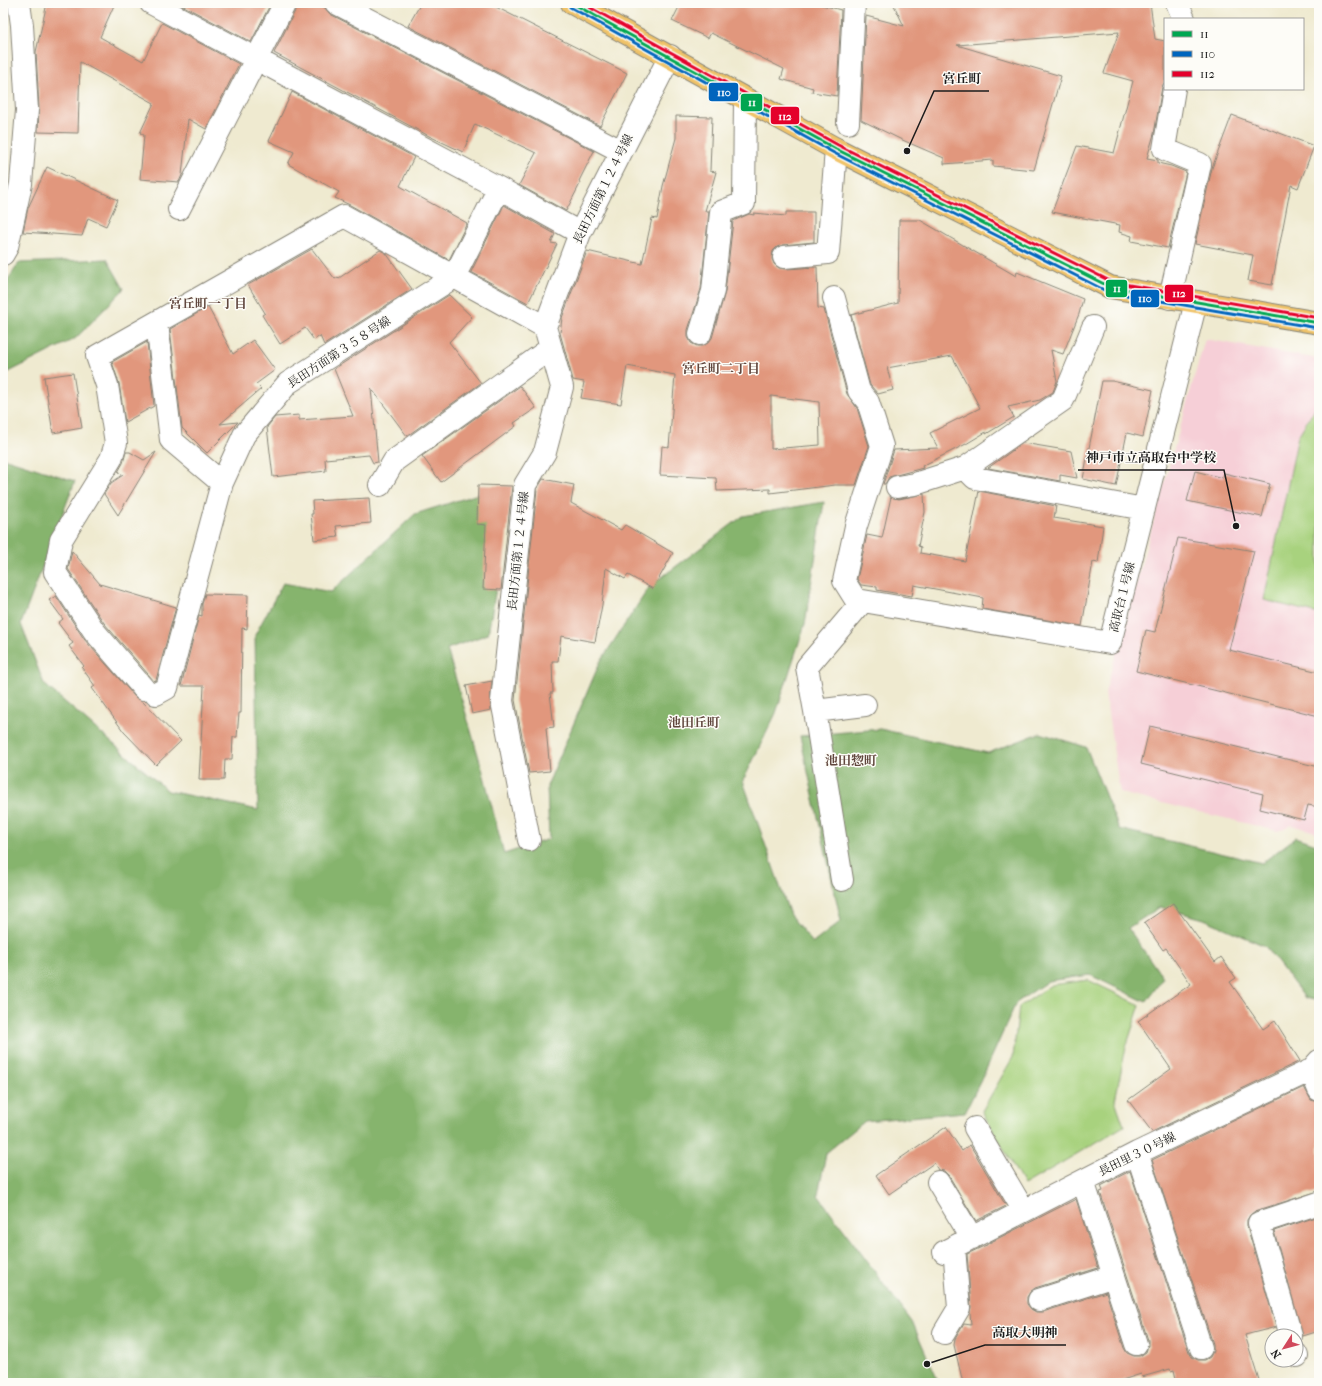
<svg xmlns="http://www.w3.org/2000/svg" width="1322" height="1386" font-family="'IM FELL French Canon','Noto Serif JP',serif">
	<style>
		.built { fill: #f6cfd7 }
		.green { fill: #a8d27e; stroke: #62774d }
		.forest { fill: #86b46d; stroke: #516844 }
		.building { fill: #e1977d; fill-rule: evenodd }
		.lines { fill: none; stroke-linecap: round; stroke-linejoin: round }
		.minor-casing { stroke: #868376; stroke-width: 24 }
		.major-casing { stroke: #868376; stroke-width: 24 }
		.minor { stroke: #fff; stroke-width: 22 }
		.major { stroke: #f0c369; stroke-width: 22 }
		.bus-1-casing { stroke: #fdfcf7; stroke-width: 6 }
		.bus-2-casing { stroke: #fdfcf7; stroke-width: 6 }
		.bus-3-casing { stroke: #fdfcf7; stroke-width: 6 }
		.bus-1 { stroke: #00a651; stroke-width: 3 }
		.bus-2 { stroke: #0065bd; stroke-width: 3 }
		.bus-3 { stroke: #e4002b; stroke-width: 3 }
		.labels { text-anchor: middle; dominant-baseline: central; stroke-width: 3; stroke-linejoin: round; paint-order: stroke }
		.street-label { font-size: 12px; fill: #1c1c1c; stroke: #fdfcf7 }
		.neighbourhood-label { font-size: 13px; font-weight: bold; fill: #61473e; stroke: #fdfcf7 }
		.leader { fill: none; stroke: #1c1c1c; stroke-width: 1.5 }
		.callout-dot { fill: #1c1c1c; stroke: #fdfcf7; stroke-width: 1.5 }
		.callout-label { font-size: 13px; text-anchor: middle; font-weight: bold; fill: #1c1c1c; stroke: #fdfcf7; stroke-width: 3; stroke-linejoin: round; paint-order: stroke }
		.line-badge { stroke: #fdfcf7; stroke-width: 1.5 }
		.badge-label { font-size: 11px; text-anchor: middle; font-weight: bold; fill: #fff }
	</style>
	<rect width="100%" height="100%" fill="#fdfcf7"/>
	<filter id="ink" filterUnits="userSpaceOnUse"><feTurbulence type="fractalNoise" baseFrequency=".025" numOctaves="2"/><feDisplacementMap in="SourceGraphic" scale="8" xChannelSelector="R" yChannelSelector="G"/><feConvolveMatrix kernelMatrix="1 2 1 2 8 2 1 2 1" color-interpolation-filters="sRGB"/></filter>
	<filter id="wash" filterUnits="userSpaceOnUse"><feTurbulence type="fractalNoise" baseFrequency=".012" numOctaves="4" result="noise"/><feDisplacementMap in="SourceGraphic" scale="16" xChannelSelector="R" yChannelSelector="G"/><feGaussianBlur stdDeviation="0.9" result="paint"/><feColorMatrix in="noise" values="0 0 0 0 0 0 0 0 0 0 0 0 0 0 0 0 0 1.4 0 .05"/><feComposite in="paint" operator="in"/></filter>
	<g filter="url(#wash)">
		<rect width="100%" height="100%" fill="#efead0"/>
		<path class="built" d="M 1205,339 L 1319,359 L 1319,833 L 1291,825 L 1278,831 L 1120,793 L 1105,693 Z"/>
		<path class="green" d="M 1319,402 L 1319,614 L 1264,600 L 1298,436 Z
			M 1088,980 L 1140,1005 L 1126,1047 L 1115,1100 L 1124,1126 L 1024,1185 L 982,1111 L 1013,1057 L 1019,1007 L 1051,985 Z"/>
		<path class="forest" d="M 107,259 L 124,289 L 76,338 L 3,375 L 3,287 L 19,263 Z
			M 3,458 L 75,481 L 21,624 L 44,684 L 168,791 L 258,810 L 255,635 L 283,583 L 331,592 L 415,514 L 478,494 L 505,537 L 488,634 L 447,649 L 483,772 L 504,854 L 549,839 L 547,786 L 600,662 L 650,586 L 743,516 L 824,502 L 805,624 L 776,713 L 743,781 L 790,915 L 813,943 L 841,921 L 800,736 L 880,729 L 988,753 L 1040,733 L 1086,747 L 1119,829 L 1262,863 L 1296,837 L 1319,845 L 1319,1001 L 1305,998 L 1265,946 L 1204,919 L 1160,907 L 1128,928 L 1163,978 L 1146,1002 L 1090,975 L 1048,981 L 1016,1003 L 985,1072 L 965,1112 L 865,1121 L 826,1153 L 818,1195 L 912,1322 L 939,1383 L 3,1383 Z"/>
		<g id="blocks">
			<path class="building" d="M 47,3 L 115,3 L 100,37 L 143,61 L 162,23 L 239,64 L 206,129 L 188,119 L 182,175 L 179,182 L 140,179 L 144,135 L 140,133 L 154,103 L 80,62 L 78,133 L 38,132 L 39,109 L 36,52 Z
				M 178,3 L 271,3 L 251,42 Z
				M 297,3 L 316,3 L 325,8 L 330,14 L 594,151 L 579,181 L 581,182 L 566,211 L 519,185 L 536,153 L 475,124 L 463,152 L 429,136 L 274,53 L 296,9 Z
				M 421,3 L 488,3 L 627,73 L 600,126 L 408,26 Z
				M 681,3 L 814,3 L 841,10 L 837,96 L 812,92 L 813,88 L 781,79 L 784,69 L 711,33 L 708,38 L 672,21 Z
				M 893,3 L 1150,3 L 1155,39 L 1165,41 L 1165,81 L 1162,87 L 1154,134 L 1147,158 L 1158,160 L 1158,163 L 1171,166 L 1186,172 L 1168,248 L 1131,241 L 1132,236 L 1119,232 L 1120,225 L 1052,212 L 1077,146 L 1114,153 L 1133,81 L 1104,73 L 1119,32 L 957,45 L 1061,76 L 1034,170 L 993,166 L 993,160 L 944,164 L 944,158 L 900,139 L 861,120 L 866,16 L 904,26 Z
				M 292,92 L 414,157 L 400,186 L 467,223 L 449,260 L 350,205 L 335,198 L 339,192 L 288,164 L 294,152 L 269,141 Z
				M 1232,115 L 1314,146 L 1298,188 L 1291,185 L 1272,285 L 1248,281 L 1253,255 L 1195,244 L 1212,168 Z
				M 676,116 L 712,117 L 710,171 L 716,172 L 705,211 L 709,211 L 701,289 L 688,330 L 688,337 L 691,343 L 697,346 L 702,346 L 708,343 L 712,338 L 725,292 L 733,221 L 749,214 L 754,215 L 754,213 L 786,216 L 786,212 L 814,212 L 814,242 L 783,245 L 777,247 L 773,251 L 772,259 L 774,264 L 779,268 L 785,269 L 817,267 L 818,308 L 824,309 L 847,394 L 857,408 L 869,446 L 856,485 L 835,485 L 770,493 L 770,489 L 717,491 L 716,478 L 660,475 L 662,446 L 669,447 L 675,375 L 627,366 L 621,404 L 581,398 L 584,382 L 573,380 L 560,333 L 562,318 L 587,251 L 642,264 L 652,218 L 657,219 L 663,186 L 676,138 ZM 771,396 L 819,402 L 820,445 L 771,449 Z
				M 47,167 L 118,200 L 106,226 L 88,218 L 82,236 L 23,232 L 28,208 Z
				M 504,205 L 555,234 L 551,243 L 557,244 L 528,303 L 471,272 Z
				M 899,220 L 920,220 L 1016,276 L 1017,272 L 1083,299 L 1079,314 L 1063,354 L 1051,350 L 1057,381 L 1053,392 L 1040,400 L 1008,407 L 1014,417 L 986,434 L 986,432 L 966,444 L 922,466 L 923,468 L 889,477 L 885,484 L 883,484 L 894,450 L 938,448 L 930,433 L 980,408 L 952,356 L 887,368 L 893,390 L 878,394 L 870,385 L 851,315 L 898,303 Z
				M 312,249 L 335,279 L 338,277 L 339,278 L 380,250 L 386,253 L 412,289 L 324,345 L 320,336 L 314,340 L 305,328 L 280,344 L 262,315 L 265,313 L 248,285 Z
				M 449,295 L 472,317 L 449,342 L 481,383 L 407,436 L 371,388 L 378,462 L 373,463 L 369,455 L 325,459 L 326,471 L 273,477 L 267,427 L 275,417 L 299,415 L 299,420 L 353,416 L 334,369 Z
				M 208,307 L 233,354 L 253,340 L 275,370 L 256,384 L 261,389 L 220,424 L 238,422 L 207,453 L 182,428 L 170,329 Z
				M 147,342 L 154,406 L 125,422 L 119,383 L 112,362 Z
				M 73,373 L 82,428 L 53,433 L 44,377 Z
				M 1102,381 L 1112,381 L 1153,390 L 1143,437 L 1127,433 L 1116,486 L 1083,479 Z
				M 520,386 L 536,408 L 514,423 L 516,426 L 441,482 L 422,456 Z
				M 1023,443 L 1071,451 L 1077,478 L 1060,475 L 1060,481 L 988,468 Z
				M 126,452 L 130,452 L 144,460 L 156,452 L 118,515 L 104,494 L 111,483 L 123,475 L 118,472 L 123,463 Z
				M 1195,471 L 1223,478 L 1224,473 L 1270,484 L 1262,517 L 1187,501 Z
				M 543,479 L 574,485 L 571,503 L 621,530 L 625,525 L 673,553 L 653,589 L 628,575 L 625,579 L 606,568 L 602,605 L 595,642 L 561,636 L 558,661 L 552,661 L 553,693 L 550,693 L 554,727 L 546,728 L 550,771 L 529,773 L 515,700 L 537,489 Z
				M 478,485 L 512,486 L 501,590 L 483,589 L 486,525 L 477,524 Z
				M 979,491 L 1056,506 L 1054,518 L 1103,526 L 1098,563 L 1093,562 L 1082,626 L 982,609 L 983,598 L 914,585 L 912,596 L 877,590 L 877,587 L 861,585 L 857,579 L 867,535 L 882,538 L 891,497 L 899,499 L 924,494 L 925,512 L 918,546 L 921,547 L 920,553 L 965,561 Z
				M 369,498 L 371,523 L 336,526 L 338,537 L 314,540 L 311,514 L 313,514 L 312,501 Z
				M 1178,538 L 1254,551 L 1229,650 L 1319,672 L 1319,716 L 1136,671 L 1146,630 L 1155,632 Z
				M 72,551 L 100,584 L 176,607 L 156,680 L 154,681 L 104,623 L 68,569 Z
				M 205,594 L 248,595 L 247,629 L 242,628 L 241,713 L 239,713 L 237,737 L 233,737 L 232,759 L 225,759 L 224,780 L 199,780 L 204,686 L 181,686 L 199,615 L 202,616 L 202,604 Z
				M 56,596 L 84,639 L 135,697 L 142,701 L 181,741 L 156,765 L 124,732 L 92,688 L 95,686 L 82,668 L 84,666 L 69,646 L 73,643 L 58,623 L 63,619 L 49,600 Z
				M 492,681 L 490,700 L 491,710 L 472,714 L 466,686 Z
				M 1150,726 L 1319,767 L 1319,807 L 1308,805 L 1304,820 L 1260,809 L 1263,794 L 1141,764 Z
				M 1173,903 L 1215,962 L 1221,957 L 1236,978 L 1230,982 L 1263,1029 L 1275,1021 L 1300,1061 L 1152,1132 L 1128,1100 L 1171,1069 L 1138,1021 L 1191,984 L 1166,948 L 1163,950 L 1144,923 Z
				M 1304,1087 L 1311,1100 L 1319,1102 L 1319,1191 L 1255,1211 L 1250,1215 L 1247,1220 L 1247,1226 L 1276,1327 L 1245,1335 L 1260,1383 L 1177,1383 L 1174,1370 L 1171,1371 L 1170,1369 L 1142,1377 L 1141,1374 L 1113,1383 L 963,1383 L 954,1345 L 955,1339 L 964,1324 L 971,1325 L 970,1312 L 971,1307 L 967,1254 L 984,1246 L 987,1245 L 987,1244 L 1076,1199 L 1098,1268 L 1035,1288 L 1030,1292 L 1027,1297 L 1027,1304 L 1031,1309 L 1036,1312 L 1043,1312 L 1106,1292 L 1124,1348 L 1127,1353 L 1134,1356 L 1140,1356 L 1146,1352 L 1148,1346 L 1148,1340 L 1100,1192 L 1103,1191 L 1101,1186 L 1130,1171 L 1189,1352 L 1192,1357 L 1198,1360 L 1205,1360 L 1210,1357 L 1213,1351 L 1213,1344 L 1152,1160 Z
				M 946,1127 L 962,1151 L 970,1145 L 1006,1206 L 976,1221 L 949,1176 L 944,1171 L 938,1170 L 934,1163 L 889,1194 L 876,1175 Z
				M 1319,1216 L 1319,1331 L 1303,1336 L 1274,1231 Z"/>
		</g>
	</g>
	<g filter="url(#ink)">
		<use href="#blocks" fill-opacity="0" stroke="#868376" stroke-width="1"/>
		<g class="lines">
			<defs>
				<path id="minor" d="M 151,3 L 499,188 L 580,233
					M 336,3 L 621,151
					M 1177,3 L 1184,19
					M 848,123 L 854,3
					M 179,209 L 285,3
					M 3,254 L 7,247 L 21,184 L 27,110 L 22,25 L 19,3
					M 784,257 L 828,253 L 836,149
					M 834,298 L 859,391 L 868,402 L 882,446 L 856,526 L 844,581 L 859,605
					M 1170,298 L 1200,164 L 1164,149 L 1174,89
					M 157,323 L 171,440 L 222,483
					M 700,334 L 713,291 L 721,212 L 744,203 L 745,99
					M 965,468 L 975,478 L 1144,509
					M 380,485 L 394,461 L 551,348
					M 897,487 L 915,484 L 965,468 L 1063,400 L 1093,327
					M 144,689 L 94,631 L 55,572 L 61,540 L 111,459 L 116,443 L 107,385 L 97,356 L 344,216 L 545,327
					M 156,694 L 167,688 L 222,483 L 244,435 L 288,383 L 454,277 L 499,188
					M 815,711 L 865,705
					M 529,840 L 502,701 L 525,485 L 545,452 L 562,387 L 545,327 L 580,233 L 670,56
					M 842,880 L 815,711 L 807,667 L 863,601 L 1110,643 L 1196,302
					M 1311,1070 L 1319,1090
					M 975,1128 L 1024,1211
					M 1137,1153 L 1201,1348
					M 1083,1181 L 1136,1344
					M 938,1182 L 972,1238
					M 944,1252 L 1137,1153 L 1311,1070 L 1319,1061
					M 1039,1300 L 1114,1276
					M 944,1333 L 959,1308 L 954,1247
					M 1291,1336 L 1259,1223 L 1319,1203
					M 1296,1354 L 1297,1356"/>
				<path id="major" d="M 572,3 L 836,149 L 1110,287 L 1319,323"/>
			</defs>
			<use href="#minor" class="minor-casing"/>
			<use href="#major" class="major-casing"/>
			<use href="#minor" class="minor"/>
			<use href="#major" class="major"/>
			<defs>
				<path id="bus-1" d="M 572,3 L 836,149 L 1110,287 L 1319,323"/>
				<path id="bus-2" d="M 570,7 L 834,153 L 1108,292 L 1318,328"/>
				<path id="bus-3" d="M 582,3 L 838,145 L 1112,282 L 1319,318"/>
			</defs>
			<use href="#bus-1" class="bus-1-casing"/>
			<use href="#bus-2" class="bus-2-casing"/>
			<use href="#bus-3" class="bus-3-casing"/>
			<use href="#bus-1" class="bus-1"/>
			<use href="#bus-2" class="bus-2"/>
			<use href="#bus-3" class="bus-3"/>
		</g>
	</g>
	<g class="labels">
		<g class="street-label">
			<text transform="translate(603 189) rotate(-64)">長田方面第１２４号線</text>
			<text transform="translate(339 352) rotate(-33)">長田方面第３５８号線</text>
			<text transform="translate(518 551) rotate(-84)">長田方面第１２４号線</text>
			<text transform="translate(1122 597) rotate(-76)">高取台１号線</text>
			<text transform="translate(1137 1154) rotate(-26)">長田里３０号線</text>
		</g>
		<g class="neighbourhood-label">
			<text x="208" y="303">宮丘町一丁目</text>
			<text x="721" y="368">宮丘町二丁目</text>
			<text x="694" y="722">池田丘町</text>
			<text x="851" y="760">池田惣町</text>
		</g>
	</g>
	<path class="leader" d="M907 151L934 91H989M1236 526L1224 470H1078M927 1364L985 1345H1066"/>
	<g class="callout-dot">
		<circle cx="907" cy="151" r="4"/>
		<circle cx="1236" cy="526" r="4"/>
		<circle cx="927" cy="1364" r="4"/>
	</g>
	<g class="callout-label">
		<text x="962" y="83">宮丘町</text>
		<text x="1151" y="462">神戸市立高取台中学校</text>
		<text x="1025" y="1337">高取大明神</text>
	</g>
	<g class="line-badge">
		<rect x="708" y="82" width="31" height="20" rx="4" fill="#0065bd"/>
		<rect x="740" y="93" width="23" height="19" rx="4" fill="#00a651"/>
		<rect x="770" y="106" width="30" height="19" rx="4" fill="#e4002b"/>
		<rect x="1105" y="279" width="23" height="19" rx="4" fill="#00a651"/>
		<rect x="1164" y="284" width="30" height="19" rx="4" fill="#e4002b"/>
		<rect x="1130" y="289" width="30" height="19" rx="4" fill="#0065bd"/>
	</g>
	<g class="badge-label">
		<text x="724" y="96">110</text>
		<text x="752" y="106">11</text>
		<text x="785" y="120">112</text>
		<text x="1117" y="292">11</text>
		<text x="1179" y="297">112</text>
		<text x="1145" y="302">110</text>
	</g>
	<rect width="1322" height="1386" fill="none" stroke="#fdfcf7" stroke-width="16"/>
	<rect x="1164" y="18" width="140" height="72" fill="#fdfcf7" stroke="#a3a29f"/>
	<rect x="1172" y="31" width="20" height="6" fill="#00a651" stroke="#a3a29f"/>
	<text x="1200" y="38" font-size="12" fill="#1c1c1c">11</text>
	<rect x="1172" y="51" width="20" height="6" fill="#0065bd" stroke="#a3a29f"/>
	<text x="1200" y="58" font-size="12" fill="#1c1c1c">110</text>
	<rect x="1172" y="71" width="20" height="6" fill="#e4002b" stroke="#a3a29f"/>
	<text x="1200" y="78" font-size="12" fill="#1c1c1c">112</text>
	<g transform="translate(1284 1348) rotate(234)"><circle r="19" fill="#fdfcf7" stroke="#a3a29f"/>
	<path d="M0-3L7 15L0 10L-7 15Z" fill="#d1495b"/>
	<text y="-6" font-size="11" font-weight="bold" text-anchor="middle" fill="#1c1c1c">N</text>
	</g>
</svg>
